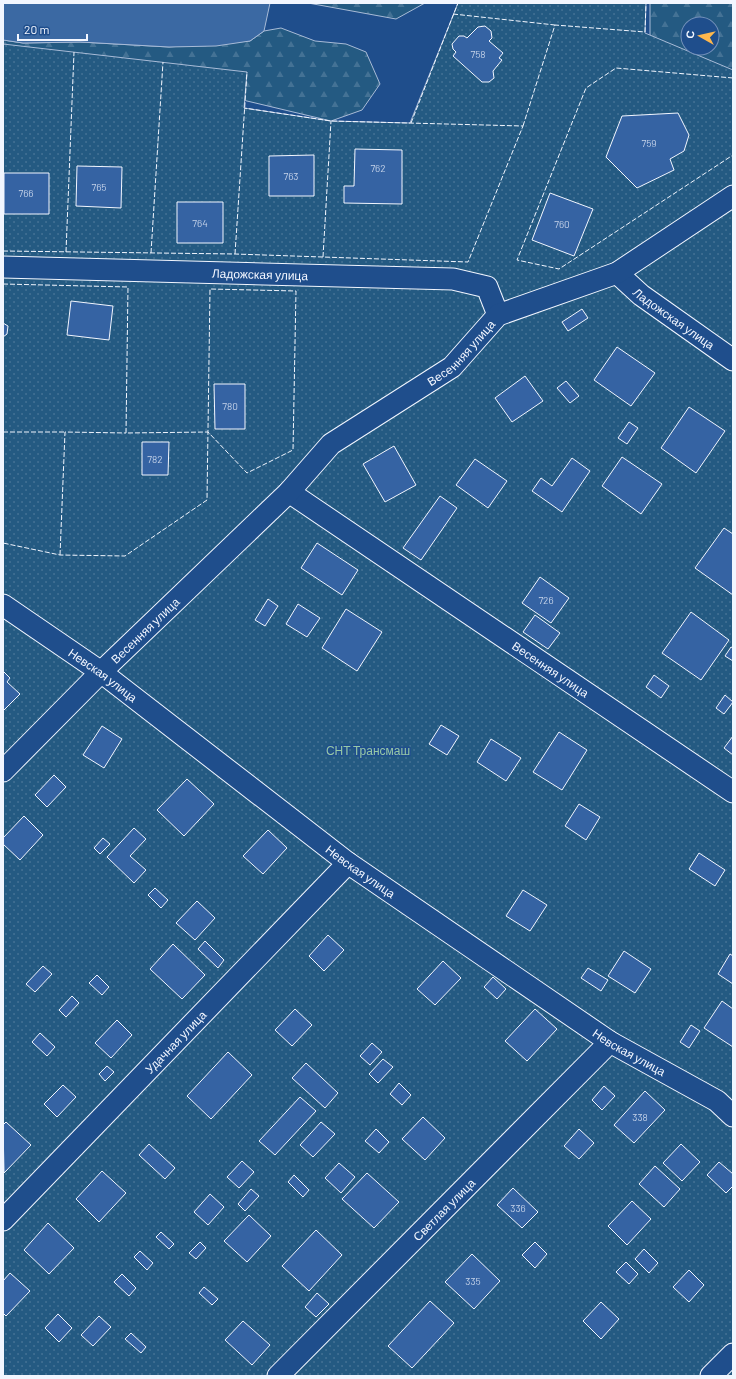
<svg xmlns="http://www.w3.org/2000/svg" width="736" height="1379" font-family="Barlow,sans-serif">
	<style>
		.forest { fill: url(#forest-firs); stroke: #a8bbd7; fill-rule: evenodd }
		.garden { fill: url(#garden-dots); stroke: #a8bbd7 }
		.water { fill: #3b69a3; stroke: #a8bbd7 }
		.building { fill: #3563a3; stroke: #f2f6ff }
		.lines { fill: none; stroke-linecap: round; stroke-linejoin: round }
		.minor-casing { stroke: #f2f6ff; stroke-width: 23 }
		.minor { stroke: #1f4e8c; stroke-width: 21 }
		.fence { stroke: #f2f6ff; stroke-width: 1; stroke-dasharray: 5 2; stroke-linecap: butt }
		.labels { text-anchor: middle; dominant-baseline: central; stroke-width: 3; stroke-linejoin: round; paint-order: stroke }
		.number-label { font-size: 10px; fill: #c3d1e8 }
		.street-label { font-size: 12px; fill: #f2f6ff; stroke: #1f4e8c }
		.park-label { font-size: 12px; fill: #97c8a6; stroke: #1f4e8c }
	</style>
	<defs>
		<pattern id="forest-firs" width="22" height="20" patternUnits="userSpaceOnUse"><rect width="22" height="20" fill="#245a82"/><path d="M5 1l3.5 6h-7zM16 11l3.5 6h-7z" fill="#447295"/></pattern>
		<pattern id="garden-dots" width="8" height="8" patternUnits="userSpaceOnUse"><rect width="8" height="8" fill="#245a82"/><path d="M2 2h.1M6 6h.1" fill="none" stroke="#447295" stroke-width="1.8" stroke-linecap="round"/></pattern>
	</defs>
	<rect width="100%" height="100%" fill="#1f4e8c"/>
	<path class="forest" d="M 308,3 L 425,3 L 396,19 Z
		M 650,3 L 733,3 L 733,76 L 650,62 ZM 688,24 L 712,24 L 712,48 L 688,48 Z
		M 281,28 L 315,41 L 346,44 L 366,52 L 380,84 L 362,110 L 331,121 L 226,96 L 3,64 L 3,40 L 23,43 L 80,42 L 169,47 L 250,41 L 264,31 Z"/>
	<path class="garden" d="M 458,3 L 646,3 L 645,33 L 733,70 L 733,1376 L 3,1376 L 3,44 L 247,72 L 244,108 L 331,121 L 410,123 Z"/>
	<path class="water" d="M 3,3 L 270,3 L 264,31 L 250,41 L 216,46 L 169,47 L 80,42 L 23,43 L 3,40 Z"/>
	<path class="building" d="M 485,26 L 491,31 L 492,38 L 489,41 L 503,53 L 499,58 L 502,60 L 493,71 L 494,78 L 489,82 L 482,82 L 453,56 L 456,52 L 453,49 L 452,44 L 459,36 L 464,36 L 467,38 L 478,27 Z
		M 678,113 L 689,135 L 684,151 L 670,159 L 674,170 L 637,188 L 606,157 L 622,116 Z
		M 355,149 L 402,150 L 402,204 L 344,203 L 344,186 L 354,186 Z
		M 314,155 L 314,196 L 269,196 L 269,156 Z
		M 77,166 L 122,167 L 121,208 L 76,206 Z
		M 4,173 L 49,173 L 49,214 L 4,214 Z
		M 550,193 L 593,209 L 574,256 L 532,240 Z
		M 177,202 L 223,202 L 223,243 L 177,243 Z
		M 71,301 L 113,306 L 109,340 L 67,335 Z
		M 582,309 L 588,318 L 568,331 L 562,322 Z
		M 3,323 L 8,326 L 7,334 L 3,337 L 3,343 Z
		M 617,347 L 655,373 L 631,406 L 594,380 Z
		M 525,376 L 543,401 L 512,422 L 495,398 Z
		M 566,381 L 579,396 L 570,403 L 557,388 Z
		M 214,384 L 245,384 L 245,429 L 215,429 Z
		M 689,407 L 725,431 L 696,473 L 661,448 Z
		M 629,422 L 638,428 L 627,444 L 618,438 Z
		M 142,442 L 169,442 L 168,475 L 142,475 Z
		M 394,446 L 416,485 L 385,502 L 363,464 Z
		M 622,457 L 662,484 L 641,514 L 602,486 Z
		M 572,458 L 590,471 L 562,512 L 532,491 L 541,478 L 552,486 Z
		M 475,459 L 507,481 L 488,508 L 456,485 Z
		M 440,496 L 457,508 L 421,560 L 403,548 Z
		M 724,528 L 733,534 L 733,595 L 695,568 Z
		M 317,543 L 358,570 L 342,595 L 301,568 Z
		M 540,577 L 569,598 L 551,623 L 522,603 Z
		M 268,599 L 278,606 L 265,626 L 255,620 Z
		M 298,604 L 320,618 L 307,637 L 286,624 Z
		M 346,609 L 382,632 L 357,671 L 322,648 Z
		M 691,612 L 729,640 L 701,680 L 662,653 Z
		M 535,615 L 560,633 L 548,649 L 523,632 Z
		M 731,647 L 733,648 L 733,661 L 725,656 Z
		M 3,671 L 10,678 L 7,682 L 20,694 L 3,711 Z
		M 654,675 L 669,686 L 661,698 L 646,687 Z
		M 725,695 L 733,702 L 724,714 L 716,708 Z
		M 441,725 L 459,736 L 447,755 L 429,744 Z
		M 102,726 L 122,739 L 104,768 L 83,755 Z
		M 559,732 L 587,750 L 562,790 L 533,772 Z
		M 733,736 L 733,755 L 724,748 Z
		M 491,739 L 521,758 L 506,781 L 477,762 Z
		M 54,775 L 66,787 L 47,807 L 35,795 Z
		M 187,779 L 214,804 L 184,836 L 157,810 Z
		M 579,804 L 600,817 L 586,840 L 565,826 Z
		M 24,816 L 43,835 L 20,860 L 3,844 L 3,838 Z
		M 134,828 L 146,839 L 130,856 L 146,870 L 134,883 L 107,857 Z
		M 268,830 L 287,848 L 263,874 L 243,856 Z
		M 103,838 L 110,844 L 100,854 L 94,848 Z
		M 699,853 L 725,870 L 715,886 L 689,869 Z
		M 155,888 L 168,900 L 161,908 L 148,895 Z
		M 523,890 L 547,905 L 530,931 L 506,916 Z
		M 197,901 L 215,918 L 195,940 L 176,923 Z
		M 328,935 L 344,950 L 324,971 L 309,956 Z
		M 205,941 L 224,960 L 218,968 L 198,949 Z
		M 173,944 L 205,975 L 182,999 L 150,969 Z
		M 624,951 L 651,969 L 635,993 L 608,976 Z
		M 730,954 L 733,956 L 733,984 L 718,974 Z
		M 443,961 L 461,978 L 435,1005 L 417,989 Z
		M 43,966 L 52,974 L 35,992 L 26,984 Z
		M 588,968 L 608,980 L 601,991 L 581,978 Z
		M 97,975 L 109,987 L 102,995 L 89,983 Z
		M 493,977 L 506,989 L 497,999 L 484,987 Z
		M 72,996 L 79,1003 L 66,1017 L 59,1010 Z
		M 722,1001 L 733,1009 L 733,1047 L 704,1028 Z
		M 295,1009 L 312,1025 L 292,1046 L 275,1030 Z
		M 535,1009 L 557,1029 L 527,1061 L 505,1041 Z
		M 117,1020 L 132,1035 L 111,1058 L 95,1043 Z
		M 691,1025 L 700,1031 L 689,1048 L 680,1042 Z
		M 40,1033 L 55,1047 L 47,1056 L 32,1042 Z
		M 372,1043 L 382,1052 L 370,1065 L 360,1056 Z
		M 228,1052 L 252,1075 L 211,1119 L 187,1096 Z
		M 383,1059 L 393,1067 L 378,1083 L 369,1074 Z
		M 306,1063 L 338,1093 L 325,1108 L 292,1078 Z
		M 107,1066 L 114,1072 L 105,1081 L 99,1074 Z
		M 399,1083 L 411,1095 L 402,1105 L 390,1094 Z
		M 63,1085 L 76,1097 L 57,1117 L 44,1104 Z
		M 604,1086 L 615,1096 L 602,1110 L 592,1100 Z
		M 645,1091 L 665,1110 L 634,1143 L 614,1125 Z
		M 300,1097 L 316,1111 L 275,1155 L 259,1141 Z
		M 423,1117 L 445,1138 L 425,1160 L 402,1139 Z
		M 6,1122 L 31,1145 L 4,1173 L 3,1125 Z
		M 321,1122 L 335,1134 L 313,1157 L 300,1145 Z
		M 376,1129 L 389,1142 L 379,1153 L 365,1141 Z
		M 579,1129 L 594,1143 L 579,1159 L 564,1146 Z
		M 149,1144 L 175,1168 L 165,1179 L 139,1155 Z
		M 681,1144 L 700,1162 L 682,1181 L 663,1163 Z
		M 242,1161 L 254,1172 L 239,1188 L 227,1177 Z
		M 719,1162 L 733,1174 L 733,1186 L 726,1193 L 707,1175 Z
		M 339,1163 L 355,1177 L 341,1193 L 325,1178 Z
		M 655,1166 L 680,1189 L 664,1207 L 639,1184 Z
		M 102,1171 L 126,1193 L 99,1222 L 76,1199 Z
		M 367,1173 L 399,1202 L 374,1228 L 342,1199 Z
		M 294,1175 L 309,1190 L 303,1197 L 288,1182 Z
		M 513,1188 L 538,1212 L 522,1228 L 497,1205 Z
		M 251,1189 L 259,1196 L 245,1211 L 238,1204 Z
		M 210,1194 L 224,1207 L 208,1225 L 194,1212 Z
		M 632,1201 L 651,1219 L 627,1245 L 608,1226 Z
		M 249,1215 L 271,1236 L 247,1262 L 224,1241 Z
		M 48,1223 L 74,1248 L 49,1274 L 24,1250 Z
		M 316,1230 L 342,1255 L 309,1291 L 282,1266 Z
		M 161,1232 L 174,1244 L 169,1249 L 156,1237 Z
		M 200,1242 L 206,1248 L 196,1259 L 189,1253 Z
		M 535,1242 L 547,1254 L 535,1268 L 522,1255 Z
		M 644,1249 L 658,1263 L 649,1273 L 635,1259 Z
		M 140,1251 L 153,1263 L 147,1270 L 134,1257 Z
		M 472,1254 L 500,1281 L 474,1309 L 445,1282 Z
		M 626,1262 L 638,1274 L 629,1284 L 616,1272 Z
		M 689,1270 L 704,1285 L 689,1302 L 673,1287 Z
		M 10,1273 L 30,1291 L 6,1316 L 3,1313 L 3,1281 Z
		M 122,1274 L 136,1288 L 129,1296 L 114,1282 Z
		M 204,1287 L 218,1299 L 212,1305 L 199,1293 Z
		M 317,1293 L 329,1304 L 316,1317 L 305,1307 Z
		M 430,1301 L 454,1323 L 412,1368 L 388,1346 Z
		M 601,1302 L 619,1319 L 601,1339 L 583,1321 Z
		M 58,1314 L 72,1328 L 59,1342 L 45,1328 Z
		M 99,1316 L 111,1327 L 93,1346 L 81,1335 Z
		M 243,1321 L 270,1345 L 252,1365 L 225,1340 Z
		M 131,1333 L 146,1347 L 141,1353 L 125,1339 Z"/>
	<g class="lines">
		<defs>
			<g id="minor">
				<path id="s1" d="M 3,267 L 453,279 L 487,287 L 498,315"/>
				<path id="s2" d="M 617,273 L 641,295 L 733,360"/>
				<path id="s3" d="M 289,492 L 733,792"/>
				<path id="s4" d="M 3,605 L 101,672 L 348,863 L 610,1042 L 717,1101 L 733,1116"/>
				<path id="s5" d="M 3,771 L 101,672 L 289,492 L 331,444 L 452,367 L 498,315 L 617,273 L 733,196"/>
				<path id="s6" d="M 3,1220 L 348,863"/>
				<path id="s7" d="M 278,1376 L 610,1042"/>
				<path d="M 711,1376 L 733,1354"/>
			</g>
		</defs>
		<use href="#minor" class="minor-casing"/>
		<use href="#minor" class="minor"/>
		<path class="fence" d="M 453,14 L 555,25
			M 733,78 L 616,68 L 586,88 L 517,260 L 559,269 L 733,155
			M 411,123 L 458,3
			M 523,126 L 555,25 L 645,32 L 646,3
			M 3,251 L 235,254 L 468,262 L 523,126 L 331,121 L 244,108
			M 66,252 L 74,52
			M 151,253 L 163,62
			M 235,254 L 247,72
			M 323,257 L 331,121
			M 3,284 L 128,287 L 126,433 L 208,432 L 247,473 L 293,450 L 296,291 L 210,289 L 207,500 L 125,556 L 60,555 L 3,543
			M 3,432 L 65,432
			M 60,555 L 65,432 L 126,433"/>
	</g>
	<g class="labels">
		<g class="number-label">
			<text x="478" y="54">758</text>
			<text x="649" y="143">759</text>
			<text x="378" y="168">762</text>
			<text x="291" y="176">763</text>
			<text x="99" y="187">765</text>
			<text x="26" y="193">766</text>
			<text x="200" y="223">764</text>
			<text x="562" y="224">760</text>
			<text x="230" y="406">780</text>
			<text x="155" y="459">782</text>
			<text x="546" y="600">726</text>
			<text x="640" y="1117">338</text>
			<text x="518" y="1208">336</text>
			<text x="473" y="1281">335</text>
		</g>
		<g class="street-label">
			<text stroke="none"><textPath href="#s1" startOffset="257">Ладожская улица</textPath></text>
			<text stroke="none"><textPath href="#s2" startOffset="73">Ладожская улица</textPath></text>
			<text stroke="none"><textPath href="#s5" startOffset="623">Весенняя улица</textPath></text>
			<text stroke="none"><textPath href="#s5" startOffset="200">Весенняя улица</textPath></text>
			<text stroke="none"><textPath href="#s3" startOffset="316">Весенняя улица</textPath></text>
			<text stroke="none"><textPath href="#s4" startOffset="122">Невская улица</textPath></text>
			<text stroke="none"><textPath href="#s4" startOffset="446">Невская улица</textPath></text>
			<text stroke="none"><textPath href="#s6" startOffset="248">Удачная улица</textPath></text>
			<text stroke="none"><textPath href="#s4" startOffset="770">Невская улица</textPath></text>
			<text stroke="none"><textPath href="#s7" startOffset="235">Светлая улица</textPath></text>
		</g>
		<g class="park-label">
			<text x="368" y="750">СНТ Трансмаш</text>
		</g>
	</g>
	<rect width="736" height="1379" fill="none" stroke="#f2f6ff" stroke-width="8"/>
	<g transform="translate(700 36) rotate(278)"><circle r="19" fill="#1f4e8c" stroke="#7391ba"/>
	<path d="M0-3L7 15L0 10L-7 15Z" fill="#ffb74d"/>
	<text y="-6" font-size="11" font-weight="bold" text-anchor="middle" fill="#f2f6ff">С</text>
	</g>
	<path d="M18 34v6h69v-6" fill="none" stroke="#f2f6ff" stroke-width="2"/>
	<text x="24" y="34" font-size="12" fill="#f2f6ff" stroke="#1f4e8c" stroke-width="3" paint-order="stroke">20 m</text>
</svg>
